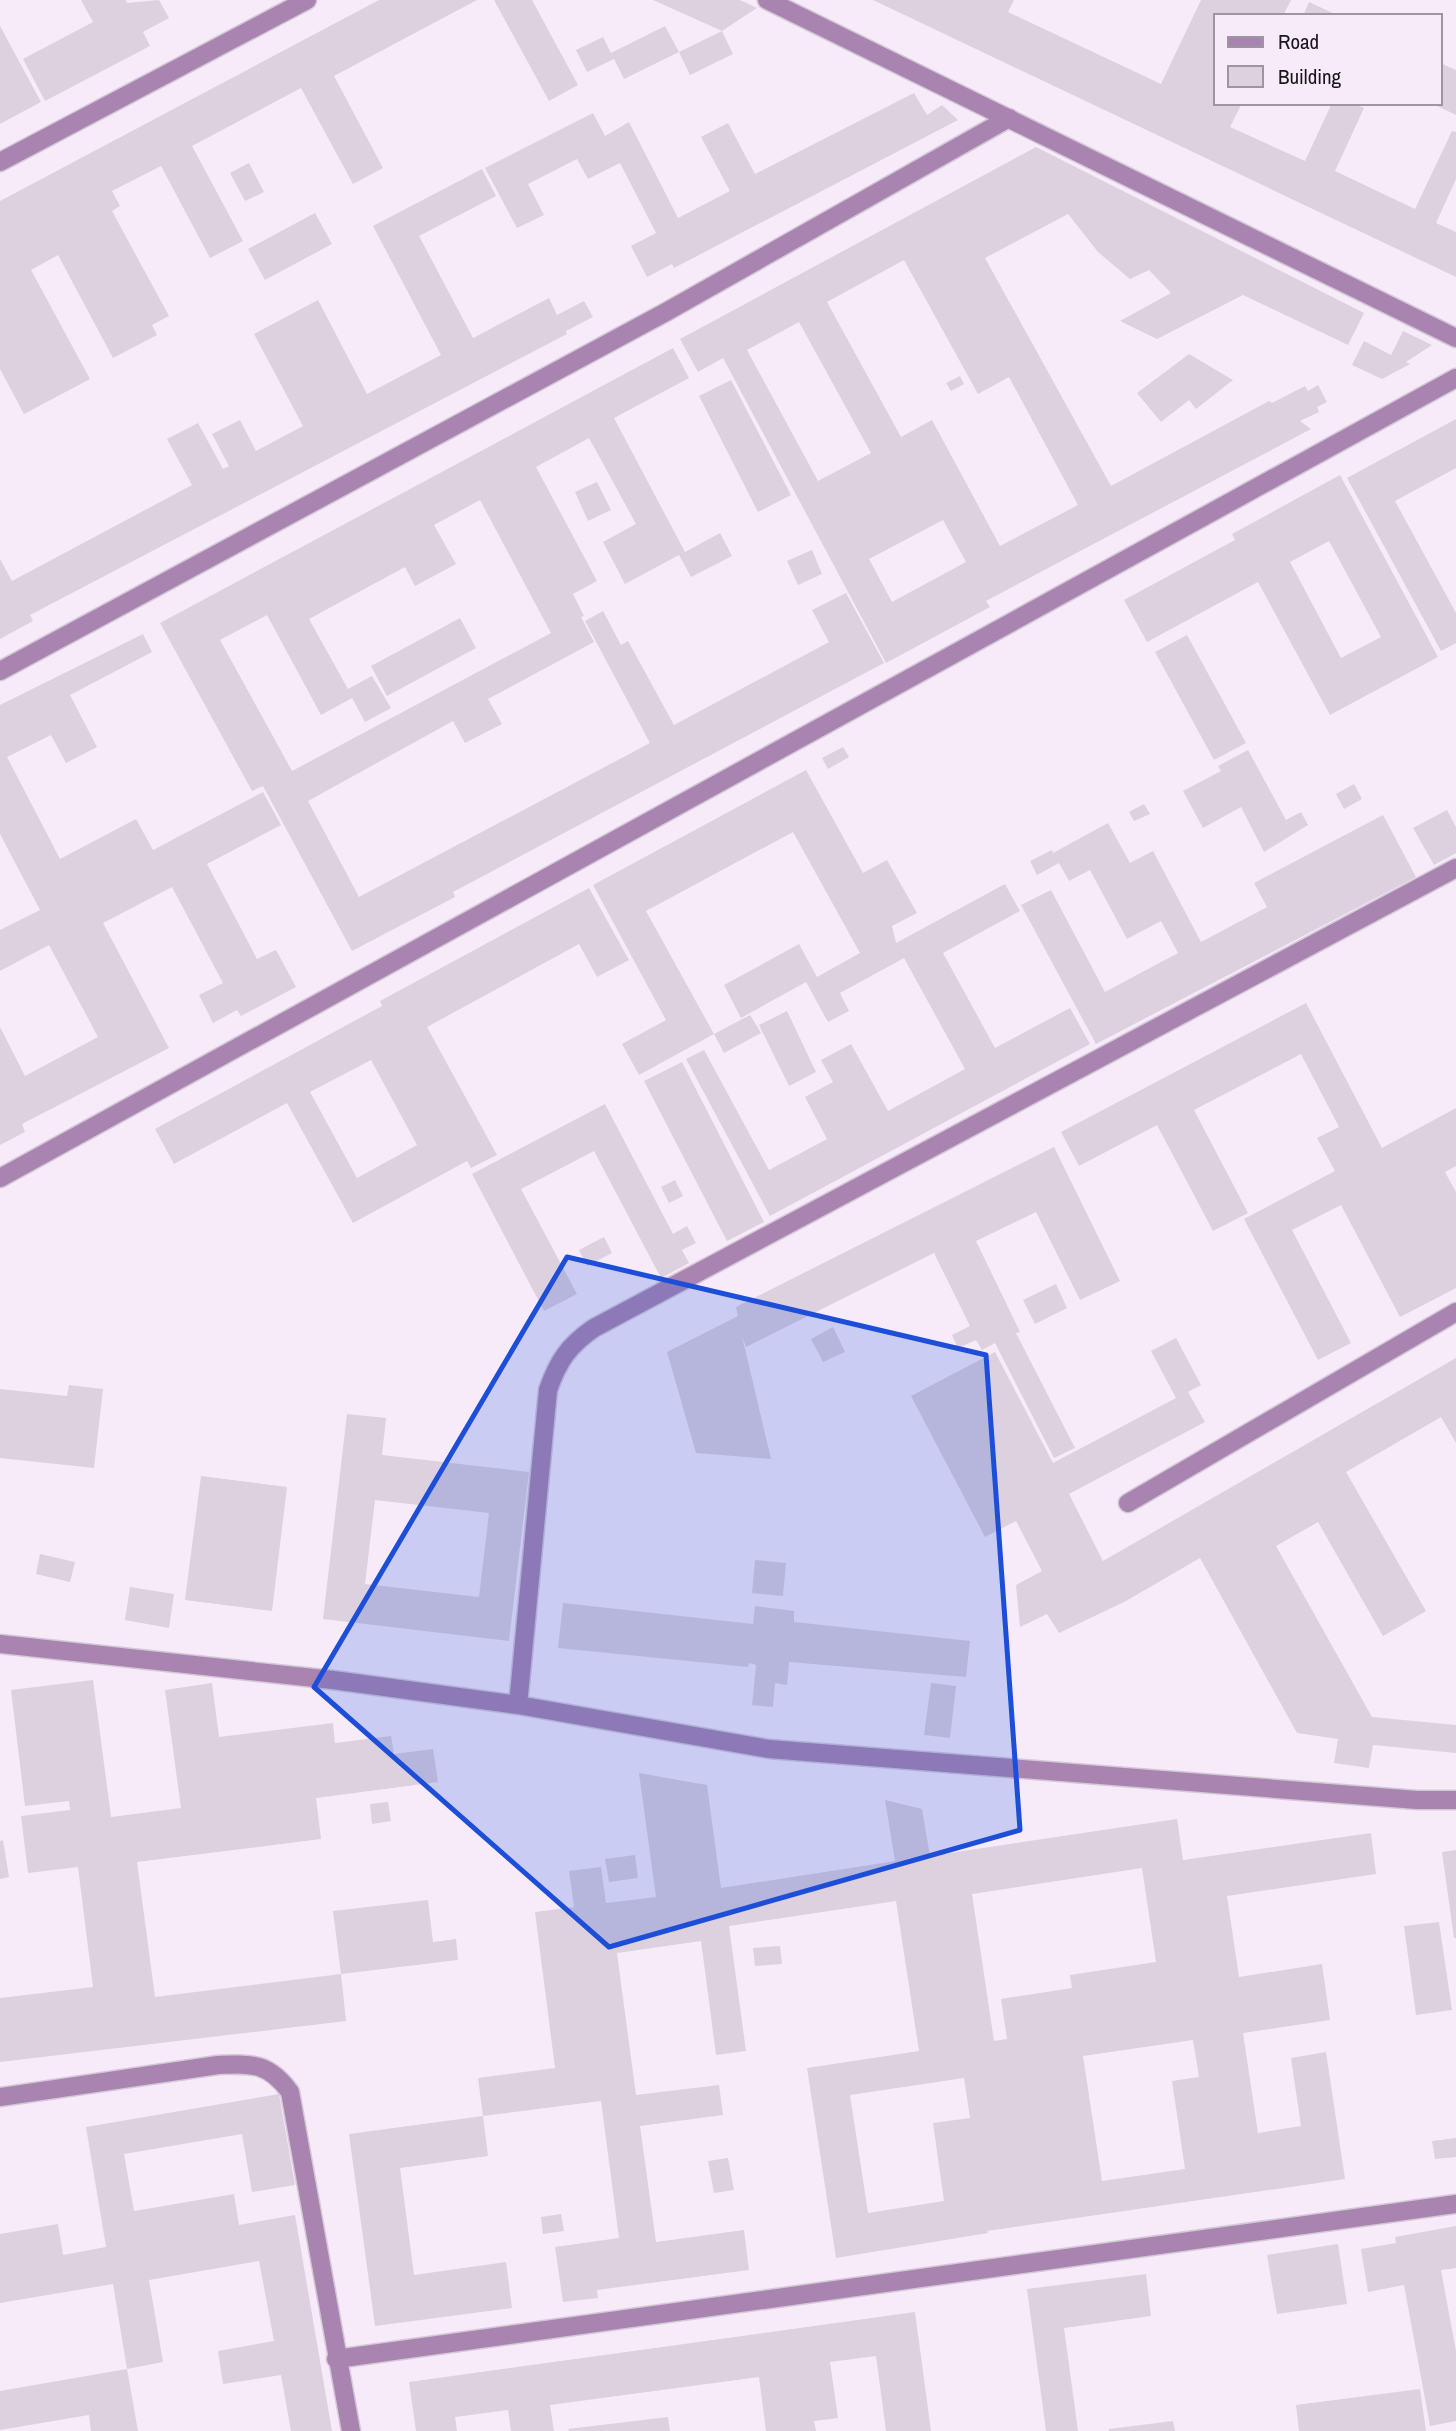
<svg xmlns="http://www.w3.org/2000/svg" width="1456" height="2431" font-family="'Archivo Narrow',sans-serif">
	<style>
		.building { fill: #ddd0df; fill-rule: evenodd }
		.lines { fill: none; stroke-linecap: round; stroke-linejoin: round }
		.minor-casing { stroke: #d3c9d6; stroke-width: 21 }
		.minor { stroke: #a984b1; stroke-width: 18 }
		.marked { fill: #1d4ed8; fill-opacity: 0.2; stroke: #1d4ed8; stroke-width: 5; stroke-linejoin: round }
	</style>
	<rect width="100%" height="100%" fill="#f7ebfa"/>
	<path class="building" d="M 81,0 L 126,0 L 127,3 L 159,0 L 169,18 L 143,32 L 150,46 L 45,101 L 23,59 L 93,22 Z
		M 379,0 L 477,0 L 334,76 L 383,168 L 353,184 L 301,88 L 192,146 L 243,241 L 210,258 L 161,166 L 112,191 L 120,206 L 112,211 L 169,316 L 152,325 L 157,335 L 113,358 L 58,255 L 31,270 L 90,379 L 24,414 L 0,369 L 0,201 Z
		M 494,0 L 532,0 L 578,85 L 549,101 Z
		M 653,0 L 740,0 L 757,8 L 722,31 Z
		M 873,0 L 1014,0 L 1008,12 L 1161,84 L 1201,0 L 1291,0 L 1283,16 L 1216,16 L 1216,103 L 1242,103 L 1230,127 L 1305,161 L 1332,103 L 1353,103 L 1364,108 L 1335,171 L 1415,209 L 1452,131 L 1456,132 L 1456,179 L 1436,223 L 1456,232 L 1456,277 Z
		M 1309,2 L 1339,16 L 1303,16 Z
		M 0,26 L 41,102 L 0,124 Z
		M 665,26 L 679,52 L 624,79 L 614,59 L 587,72 L 576,50 L 603,37 L 611,53 Z
		M 722,31 L 733,54 L 690,75 L 679,52 Z
		M 1440,63 L 1456,70 L 1456,115 L 1431,103 L 1440,103 Z
		M 914,93 L 927,115 L 942,105 L 958,120 L 674,268 L 672,264 L 647,277 L 631,246 L 656,233 L 620,163 L 588,179 L 577,159 L 528,184 L 544,215 L 517,228 L 485,168 L 593,113 L 605,136 L 629,122 L 678,218 L 730,191 L 701,137 L 728,123 L 755,174 Z
		M 1036,147 L 1364,313 L 1348,345 L 1243,295 L 1157,339 L 1120,321 L 1171,293 L 1149,270 L 1130,279 L 1098,252 L 1068,214 L 985,258 L 1111,486 L 1269,401 L 1272,403 L 1305,386 L 1308,391 L 1318,385 L 1327,402 L 1317,407 L 1319,412 L 1300,421 L 1311,429 L 986,601 L 990,607 L 886,663 L 723,358 L 698,372 L 680,339 ZM 904,260 L 978,394 L 1009,377 L 1078,505 L 1000,546 L 932,420 L 901,437 L 827,302 ZM 799,322 L 871,453 L 818,481 L 747,350 ZM 943,520 L 966,562 L 892,602 L 869,559 Z
		M 249,163 L 264,192 L 245,201 L 230,173 Z
		M 482,169 L 496,196 L 419,236 L 473,338 L 549,298 L 557,315 L 584,301 L 593,317 L 566,331 L 567,334 L 30,615 L 33,621 L 0,639 L 0,559 L 12,581 L 192,485 L 167,439 L 198,423 L 223,469 L 229,466 L 212,434 L 240,420 L 256,451 L 303,426 L 254,334 L 318,300 L 367,394 L 441,355 L 373,226 Z
		M 315,213 L 332,244 L 265,280 L 248,249 Z
		M 1403,331 L 1432,345 L 1406,362 L 1410,364 L 1382,379 L 1352,365 L 1364,341 L 1391,355 Z
		M 673,348 L 689,378 L 614,418 L 685,552 L 720,533 L 732,556 L 691,577 L 679,555 L 625,584 L 603,542 L 636,524 L 589,438 L 536,467 L 597,581 L 573,594 L 584,616 L 581,617 L 594,642 L 488,699 L 502,724 L 465,743 L 453,721 L 308,801 L 359,897 L 650,743 L 585,621 L 603,611 L 621,645 L 628,641 L 674,725 L 829,642 L 812,610 L 846,593 L 884,663 L 453,892 L 455,897 L 352,951 L 263,786 L 252,791 L 160,623 ZM 480,500 L 551,633 L 292,771 L 220,640 L 267,615 L 321,715 L 352,698 L 365,722 L 391,708 L 372,676 L 348,689 L 309,619 L 405,567 L 415,586 L 456,564 L 434,525 Z
		M 1189,354 L 1233,380 L 1196,409 L 1189,400 L 1161,422 L 1137,393 Z
		M 960,376 L 964,384 L 951,391 L 946,383 Z
		M 731,380 L 791,495 L 758,512 L 699,396 Z
		M 1456,419 L 1456,468 L 1395,501 L 1456,613 L 1456,643 L 1441,651 L 1347,478 Z
		M 1340,475 L 1438,657 L 1330,715 L 1258,582 L 1147,642 L 1124,600 L 1235,540 L 1232,534 ZM 1329,541 L 1381,637 L 1341,658 L 1290,562 Z
		M 597,482 L 611,510 L 588,521 L 575,492 Z
		M 812,550 L 822,574 L 798,585 L 787,561 Z
		M 460,618 L 476,648 L 387,696 L 371,666 Z
		M 143,634 L 152,652 L 70,695 L 97,747 L 66,763 L 51,735 L 7,757 L 60,859 L 136,819 L 153,850 L 263,792 L 281,825 L 207,864 L 257,959 L 276,950 L 296,987 L 241,1016 L 237,1010 L 213,1023 L 199,995 L 223,983 L 172,887 L 103,923 L 169,1048 L 22,1124 L 25,1132 L 0,1145 L 0,1027 L 25,1076 L 98,1037 L 49,945 L 0,971 L 0,930 L 40,910 L 0,834 L 0,705 Z
		M 1187,635 L 1246,743 L 1214,760 L 1155,652 Z
		M 843,747 L 849,757 L 828,769 L 822,758 Z
		M 1248,750 L 1286,820 L 1301,812 L 1308,825 L 1264,852 L 1241,807 L 1203,828 L 1183,791 L 1221,771 L 1218,766 Z
		M 806,770 L 863,873 L 887,860 L 917,913 L 892,926 L 896,943 L 1005,884 L 1020,911 L 943,953 L 995,1048 L 1070,1008 L 1090,1044 L 770,1216 L 686,1059 L 704,1050 L 769,1170 L 827,1139 L 805,1097 L 833,1082 L 821,1060 L 851,1044 L 888,1111 L 965,1069 L 904,958 L 840,993 L 849,1011 L 828,1022 L 806,982 L 741,1018 L 724,985 L 799,944 L 817,977 L 860,953 L 793,832 L 646,911 L 714,1034 L 639,1075 L 622,1044 L 666,1020 L 593,885 Z
		M 1354,784 L 1362,799 L 1344,809 L 1336,794 Z
		M 1144,804 L 1150,814 L 1134,821 L 1129,812 Z
		M 1447,810 L 1456,827 L 1456,853 L 1434,865 L 1413,828 Z
		M 1383,815 L 1416,877 L 1096,1044 L 1021,905 L 1051,890 L 1105,992 L 1178,953 L 1161,921 L 1127,939 L 1090,870 L 1069,881 L 1059,863 L 1037,875 L 1030,861 L 1052,850 L 1053,853 L 1108,823 L 1130,863 L 1153,851 L 1201,942 L 1267,907 L 1254,883 Z
		M 589,888 L 629,960 L 597,977 L 579,944 L 427,1027 L 497,1155 L 471,1168 L 467,1161 L 353,1223 L 287,1103 L 174,1164 L 155,1129 L 382,1006 L 380,1001 ZM 371,1060 L 417,1145 L 357,1178 L 310,1092 Z
		M 1306,1003 L 1382,1148 L 1456,1108 L 1456,1166 L 1445,1172 L 1456,1192 L 1456,1288 L 1400,1317 L 1341,1205 L 1292,1230 L 1351,1343 L 1318,1360 L 1244,1219 L 1335,1171 L 1317,1138 L 1339,1127 L 1301,1054 L 1194,1110 L 1248,1213 L 1213,1231 L 1157,1125 L 1079,1166 L 1061,1132 Z
		M 787,1011 L 816,1072 L 789,1086 L 759,1025 Z
		M 750,1015 L 761,1033 L 724,1053 L 714,1034 Z
		M 682,1062 L 764,1222 L 727,1241 L 644,1081 Z
		M 605,1104 L 673,1234 L 687,1226 L 696,1243 L 682,1250 L 689,1263 L 661,1278 L 594,1151 L 521,1189 L 577,1294 L 544,1311 L 472,1174 Z
		M 1054,1147 L 1120,1281 L 1080,1300 L 1036,1212 L 976,1241 L 1020,1332 L 1016,1333 L 1075,1448 L 1054,1458 L 995,1343 L 982,1350 L 976,1340 L 958,1348 L 952,1335 L 970,1326 L 934,1253 L 746,1347 L 742,1336 L 771,1459 L 696,1453 L 667,1352 L 738,1316 L 736,1307 Z
		M 675,1180 L 683,1196 L 669,1203 L 661,1187 Z
		M 604,1237 L 612,1253 L 587,1266 L 579,1250 Z
		M 1056,1284 L 1067,1308 L 1035,1324 L 1023,1300 Z
		M 833,1327 L 845,1352 L 823,1362 L 811,1339 Z
		M 1176,1338 L 1201,1385 L 1188,1392 L 1205,1422 L 1069,1494 L 1103,1561 L 1456,1358 L 1456,1443 L 1441,1417 L 1346,1472 L 1426,1611 L 1383,1636 L 1318,1522 L 1276,1546 L 1372,1717 L 1456,1725 L 1456,1753 L 1373,1745 L 1369,1768 L 1334,1763 L 1338,1739 L 1297,1733 L 1200,1558 L 1126,1601 L 1059,1633 L 1047,1614 L 1020,1627 L 1016,1585 L 1042,1571 L 1016,1521 L 985,1537 L 911,1396 L 995,1352 L 1053,1463 L 1176,1398 L 1151,1351 Z
		M 69,1385 L 103,1389 L 94,1468 L 0,1458 L 0,1389 L 67,1396 Z
		M 347,1414 L 386,1418 L 382,1455 L 529,1472 L 509,1641 L 323,1619 ZM 375,1500 L 489,1513 L 479,1597 L 365,1584 Z
		M 201,1476 L 287,1487 L 272,1611 L 185,1600 Z
		M 40,1554 L 75,1562 L 70,1582 L 36,1574 Z
		M 755,1560 L 786,1563 L 783,1596 L 752,1593 Z
		M 130,1587 L 174,1594 L 169,1628 L 125,1620 Z
		M 563,1603 L 753,1624 L 755,1606 L 794,1611 L 794,1622 L 970,1641 L 966,1677 L 789,1662 L 787,1685 L 775,1683 L 773,1707 L 752,1705 L 756,1665 L 749,1663 L 748,1667 L 558,1648 Z
		M 93,1680 L 111,1817 L 181,1808 L 165,1690 L 212,1683 L 219,1737 L 333,1723 L 335,1743 L 391,1736 L 394,1754 L 433,1749 L 438,1782 L 316,1798 L 321,1839 L 137,1862 L 155,1997 L 341,1974 L 346,2021 L 0,2062 L 0,1998 L 93,1987 L 78,1867 L 28,1873 L 21,1816 L 70,1810 L 69,1801 L 25,1806 L 11,1690 Z
		M 931,1683 L 956,1686 L 950,1738 L 924,1735 Z
		M 639,1773 L 707,1785 L 721,1888 L 895,1861 L 885,1800 L 922,1809 L 930,1856 L 1177,1819 L 1183,1860 L 1371,1833 L 1376,1874 L 1227,1896 L 1239,1977 L 1322,1964 L 1330,2020 L 1243,2033 L 1258,2133 L 1301,2126 L 1291,2058 L 1326,2052 L 1345,2179 L 987,2231 L 988,2233 L 836,2258 L 807,2068 L 919,2051 L 896,1901 L 729,1926 L 746,2051 L 716,2055 L 701,1941 L 617,1953 L 636,2095 L 719,2085 L 723,2115 L 640,2126 L 656,2242 L 744,2230 L 749,2270 L 597,2290 L 598,2298 L 563,2302 L 555,2247 L 619,2238 L 601,2101 L 483,2116 L 478,2078 L 555,2068 L 535,1912 L 574,1907 L 569,1871 L 601,1867 L 606,1903 L 656,1897 ZM 1142,1868 L 1156,1962 L 1070,1975 L 1072,1988 L 1001,1999 L 1007,2039 L 994,2041 L 972,1894 ZM 1193,2040 L 1199,2077 L 1172,2081 L 1185,2169 L 1102,2181 L 1083,2056 ZM 964,2078 L 970,2118 L 933,2123 L 944,2201 L 868,2213 L 850,2095 Z
		M 388,1802 L 391,1821 L 372,1824 L 370,1804 Z
		M 3,1840 L 9,1877 L 0,1879 L 0,1841 Z
		M 1456,1850 L 1456,1938 L 1454,1938 L 1442,1852 Z
		M 635,1855 L 638,1878 L 609,1882 L 605,1859 Z
		M 428,1900 L 433,1942 L 456,1939 L 458,1960 L 341,1974 L 333,1911 Z
		M 1439,1922 L 1452,2010 L 1416,2015 L 1404,1926 Z
		M 780,1946 L 782,1964 L 755,1966 L 753,1948 Z
		M 279,2094 L 295,2185 L 252,2192 L 242,2134 L 124,2154 L 134,2211 L 234,2194 L 239,2225 L 295,2215 L 332,2431 L 291,2431 L 281,2375 L 223,2384 L 218,2351 L 274,2341 L 259,2261 L 149,2280 L 163,2362 L 127,2369 L 113,2284 L 0,2303 L 0,2234 L 58,2224 L 63,2255 L 106,2247 L 86,2127 Z
		M 483,2116 L 488,2156 L 400,2168 L 414,2275 L 506,2262 L 512,2308 L 375,2326 L 349,2134 Z
		M 1456,2138 L 1456,2157 L 1435,2159 L 1432,2141 Z
		M 728,2158 L 734,2190 L 714,2193 L 708,2161 Z
		M 561,2214 L 564,2231 L 543,2234 L 541,2217 Z
		M 1456,2226 L 1456,2268 L 1441,2270 L 1456,2351 L 1456,2421 L 1430,2426 L 1404,2285 L 1368,2292 L 1361,2249 L 1396,2243 L 1395,2237 Z
		M 1338,2244 L 1347,2304 L 1277,2314 L 1267,2255 Z
		M 1146,2274 L 1151,2316 L 1064,2328 L 1078,2431 L 1046,2431 L 1027,2289 Z
		M 915,2312 L 931,2431 L 886,2431 L 876,2356 L 830,2362 L 838,2418 L 814,2421 L 816,2431 L 766,2431 L 759,2377 L 550,2405 L 554,2431 L 511,2431 L 508,2410 L 455,2417 L 457,2431 L 416,2431 L 409,2382 Z
		M 127,2369 L 138,2431 L 91,2431 L 89,2415 L 0,2430 L 0,2391 Z
		M 1420,2389 L 1426,2431 L 1299,2431 L 1296,2405 Z
		M 668,2417 L 670,2431 L 569,2431 L 568,2429 Z
		M 1173,2421 L 1175,2431 L 1109,2431 L 1109,2429 Z"/>
	<g class="lines">
		<defs>
			<path id="minor" d="M 767,0 L 1456,338
				M 0,162 L 307,0
				M 0,671 L 666,312 L 1009,118
				M 0,1178 L 1456,378
				M 1128,1503 L 1456,1312
				M 0,1644 L 333,1680 L 518,1705 L 769,1749 L 1417,1800 L 1456,1800
				M 518,1705 L 548,1390 C 558,1361 569,1345 594,1328 L 1456,868
				M 0,2097 L 218,2065 C 252,2064 268,2062 290,2092 L 351,2431
				M 336,2359 L 1456,2204"/>
		</defs>
		<use href="#minor" class="minor-casing"/>
		<use href="#minor" class="minor"/>
	</g>
	<path class="marked" d="M 567,1257 L 986,1355 L 1020,1830 L 609,1947 L 314,1687 Z"/>
	<rect x="1214" y="14" width="228" height="91" fill="#f7ebfa" stroke="#9e95a0" stroke-width="2"/>
	<rect x="1228" y="37" width="35" height="10" fill="#a984b1" stroke="#9e95a0" stroke-width="2"/>
	<text x="1278" y="49" font-size="21" fill="#19151a">Road</text>
	<rect x="1228" y="66" width="35" height="21" fill="#ddd0df" stroke="#9e95a0" stroke-width="2"/>
	<text x="1278" y="84" font-size="21" fill="#19151a">Building</text>
</svg>
